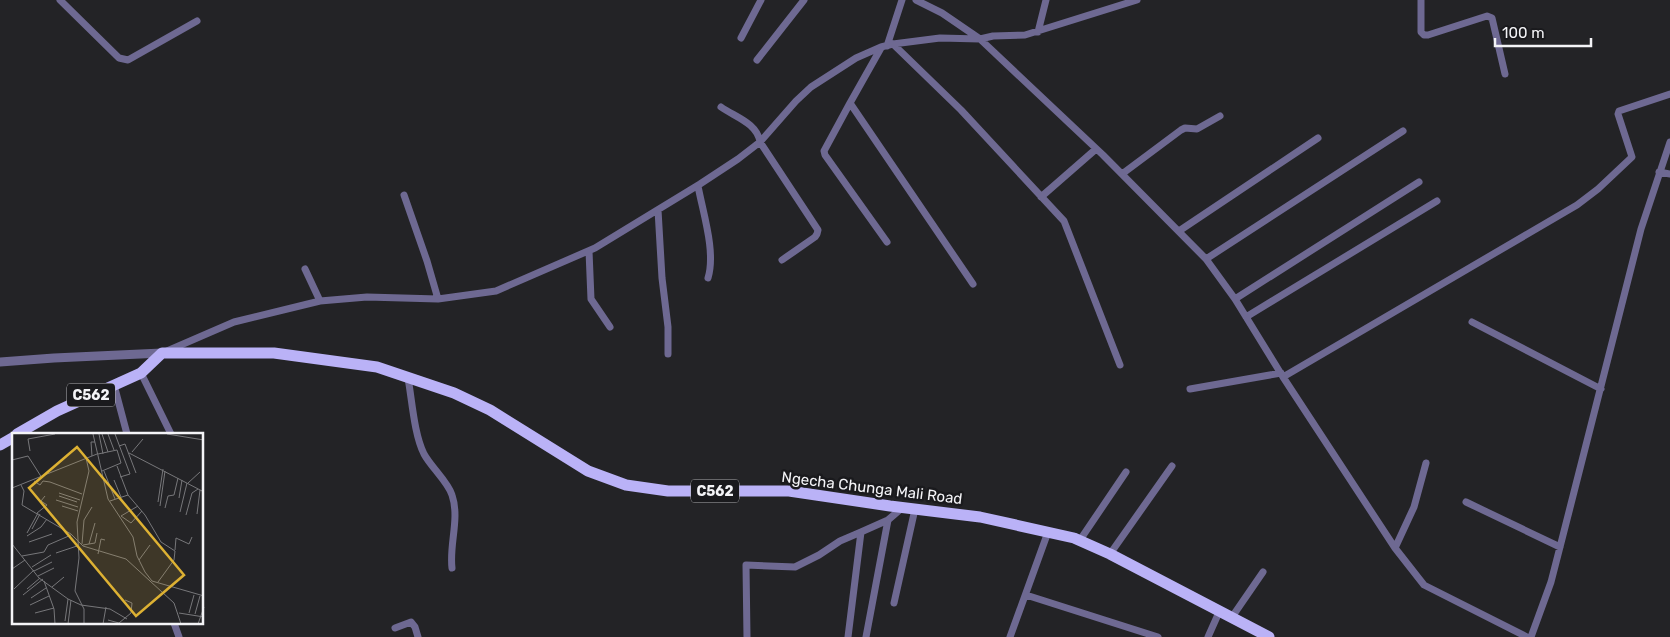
<svg xmlns="http://www.w3.org/2000/svg" width="1670" height="637" font-family="Rubik,sans-serif">
	<style>
		.lines { fill: none; stroke-linecap: round; stroke-linejoin: round }
		.minor { stroke: #6e6992; stroke-width: 7 }
		.tertiary { stroke: #6e6992; stroke-width: 9 }
		.primary { stroke: #bab2f7; stroke-width: 11 }
		.labels { text-anchor: middle; dominant-baseline: central; stroke-width: 5; stroke-linejoin: round; paint-order: stroke }
		.shield { fill: #1a1a1d; stroke: #b3b3b6; stroke-width: 1 }
		.shield-label { font-size: 14px; font-weight: bold; fill: #f4f4f7 }
		.street-label { font-size: 15px; fill: #f4f4f7; stroke: #1a1a1d }
		.inset-road { fill: none; stroke: #77777a; stroke-width: 1 }
		.view { fill: #ddb133; fill-opacity: 0.15; stroke: #ddb133; stroke-width: 2.5 }
		.inset-edge { fill: none; stroke: #f4f4f7; stroke-width: 2.5 }
	</style>
	<rect width="100%" height="100%" fill="#232326"/>
	<g class="lines">
		<path class="minor" d="M 60,0 L 119,58 L 128,60 L 197,21
			M 916,0 L 942,13 L 980,39 L 1103,155 L 1206,259 L 1235,299 L 1283,377 L 1395,548 L 1424,585 L 1527,637
			M 1421,0 L 1421,32 L 1424,35 L 1428,35 L 1487,16 L 1492,18 L 1505,74
			M 1038,32 L 1046,0
			M 741,38 L 761,0
			M 893,44 L 961,110 L 1064,221 L 1120,365
			M 887,46 L 902,0
			M 881,48 L 850,103 L 973,284
			M 757,60 L 804,0
			M 850,103 L 824,151 L 825,155 L 887,242
			M 721,107 C 735,117 757,123 760,142 L 818,230 L 817,234 L 815,237 L 782,260
			M 1659,172 L 1670,174
			M 1122,174 L 1181,130 L 1185,128 L 1197,129 L 1220,116
			M 698,186 C 703,213 716,252 708,278
			M 404,195 L 427,261 L 438,299
			M 1041,197 L 1096,149
			M 658,210 L 662,278 L 668,327 L 668,354
			M 1179,231 L 1318,138
			M 589,251 L 591,299 L 610,327
			M 1206,259 L 1403,131
			M 305,269 L 320,301
			M 1235,299 L 1419,182
			M 1246,317 L 1437,201
			M 1472,322 L 1601,389
			M 167,351 L 234,322 L 320,301 L 367,297 L 438,299 L 496,291 L 595,248 L 700,184 L 738,159 L 760,142 L 796,101 L 811,87 L 856,58 L 881,47 L 893,44 L 940,38 L 980,39 L 993,36 L 1025,35 L 1137,0
			M 141,373 L 171,434
			M 1283,377 L 1577,205 L 1598,189 L 1632,157 L 1618,114 L 1619,111 L 1670,94
			M 408,378 C 412,400 414,434 424,454 C 431,467 448,482 452,495 C 460,519 449,544 452,568
			M 114,385 L 127,434
			M 1190,389 L 1281,373
			M 1466,502 L 1560,547
			M 1080,540 L 1126,472
			M 1395,548 L 1414,507 L 1426,463
			M 1110,554 L 1172,466
			M 1026,595 L 1158,637
			M 894,603 L 915,509
			M 1232,617 L 1263,572
			M 174,623 L 179,637
			M 395,628 L 411,622 L 415,627 L 418,637
			M 747,637 L 746,565 L 795,567 L 819,555 L 840,541 L 861,532
			M 848,637 L 861,532 L 888,520 L 903,507
			M 866,637 L 888,520
			M 1010,637 L 1048,532
			M 1208,637 L 1220,610
			M 1531,637 L 1551,582 L 1560,547 L 1641,229 L 1670,142"/>
		<path class="tertiary" d="M 0,362 L 54,358 L 162,353"/>
		<path class="primary" d="M 17,434 L 57,411 L 141,373 L 162,353 L 274,353 L 377,367 L 454,393 L 490,410 L 588,471 L 626,485 L 668,491 L 789,491 L 890,506 L 980,517 L 1074,538 L 1110,554 L 1269,637
			M 0,445 L 14,437"/>
	</g>
	<g class="labels">
		<g class="shield">
			<rect x="67" y="383.5" width="48" height="23" rx="4"/>
			<rect x="691" y="479.5" width="48" height="23" rx="4"/>
		</g>
		<g class="shield-label">
			<text x="91" y="395">C562</text>
			<text x="715" y="491">C562</text>
		</g>
		<g class="street-label">
			<text transform="translate(872 488) rotate(7)">Ngecha Chunga Mali Road</text>
		</g>
	</g>
	<g transform="translate(12 433)">
		<rect width="191" height="191" fill="#232326"/>
		<path class="inset-road" d="M 81,1 L 96,66 L 121,104 L 125,123 L 133,139 L 140,148 L 192,163M 87,1 L 91,21M 90,1 L 96,19M 96,1 L 102,17M 103,1 L 118,41 L 108,44M 155,1 L 192,7M 107,13 L 113,11 L 124,40M 18,18 L 16,6 L 43,1M 120,19 L 131,6M 117,20 L 192,59M 86,21 L 105,17M 80,23 L 79,9 L 83,9M 0,27 L 16,23 L 30,45M 90,38 L 109,30 L 105,17M 92,38 L 103,66M 102,47 L 109,64M 22,48 L 28,52 L 31,48 L 38,49 L 70,61M 176,50 L 188,39M 9,52 L 12,58 L 10,72 L 59,101 L 71,113 L 114,126 L 162,170 L 169,191M 0,55 L 85,21M 47,60 L 68,67M 116,62 L 133,82 L 149,109 L 163,118 L 162,127 L 146,149M 47,63 L 65,69M 167,65 L 170,47M 44,67 L 66,74M 98,68 L 116,62 L 105,33M 146,69 L 151,36M 50,73 L 66,78M 148,73 L 153,38M 153,75 L 156,63 L 162,62 L 166,45M 168,79 L 175,50M 25,80 L 35,72 L 29,68 L 33,63M 185,81 L 188,57M 174,82 L 180,60 L 186,56M 109,83 L 119,90 L 130,78M 109,83 L 126,73M 20,96 L 28,81M 15,100 L 26,80M 15,103 L 29,94 L 35,86M 17,109 L 40,101M 0,111 L 27,145 L 56,166 L 69,172 L 98,176 L 115,186M 70,111 L 72,87 L 80,74M 77,111 L 83,110 L 85,100M 71,112 L 77,111 L 83,90M 163,117 L 164,105 L 177,111 L 180,104M 44,120 L 65,113M 86,121 L 89,106 L 93,107M 10,123 L 32,119 L 36,112 L 59,102M 127,127 L 138,112M 20,134 L 39,122M 0,136 L 13,127M 22,138 L 40,129M 26,143 L 42,135M 32,148 L 42,176 L 43,191M 40,154 L 52,144M 2,156 L 22,137M 15,156 L 28,145M 11,162 L 31,146M 19,165 L 34,155M 18,172 L 37,163M 23,180 L 42,175M 167,180 L 192,184M 177,180 L 182,162M 183,181 L 188,163M 96,187 L 107,190 L 119,180 L 120,170 L 113,167M 53,188 L 56,166M 56,191 L 59,167M 72,191 L 72,176 L 63,158 L 67,125 L 65,89 L 77,38 L 74,25M 91,191 L 94,174M 186,191 L 192,174"/>
		<path class="view" d="M 65,14 L 172,142 L 124,183 L 17,55 Z"/>
		<rect width="191" height="191" class="inset-edge"/>
	</g>
	<path d="M1495 38v8h96v-8" fill="none" stroke="#f4f4f7" stroke-width="2.5"/>
	<text x="1502" y="38" font-size="15" fill="#f4f4f7" stroke="#1a1a1d" stroke-width="4" paint-order="stroke">100 m</text>
</svg>
